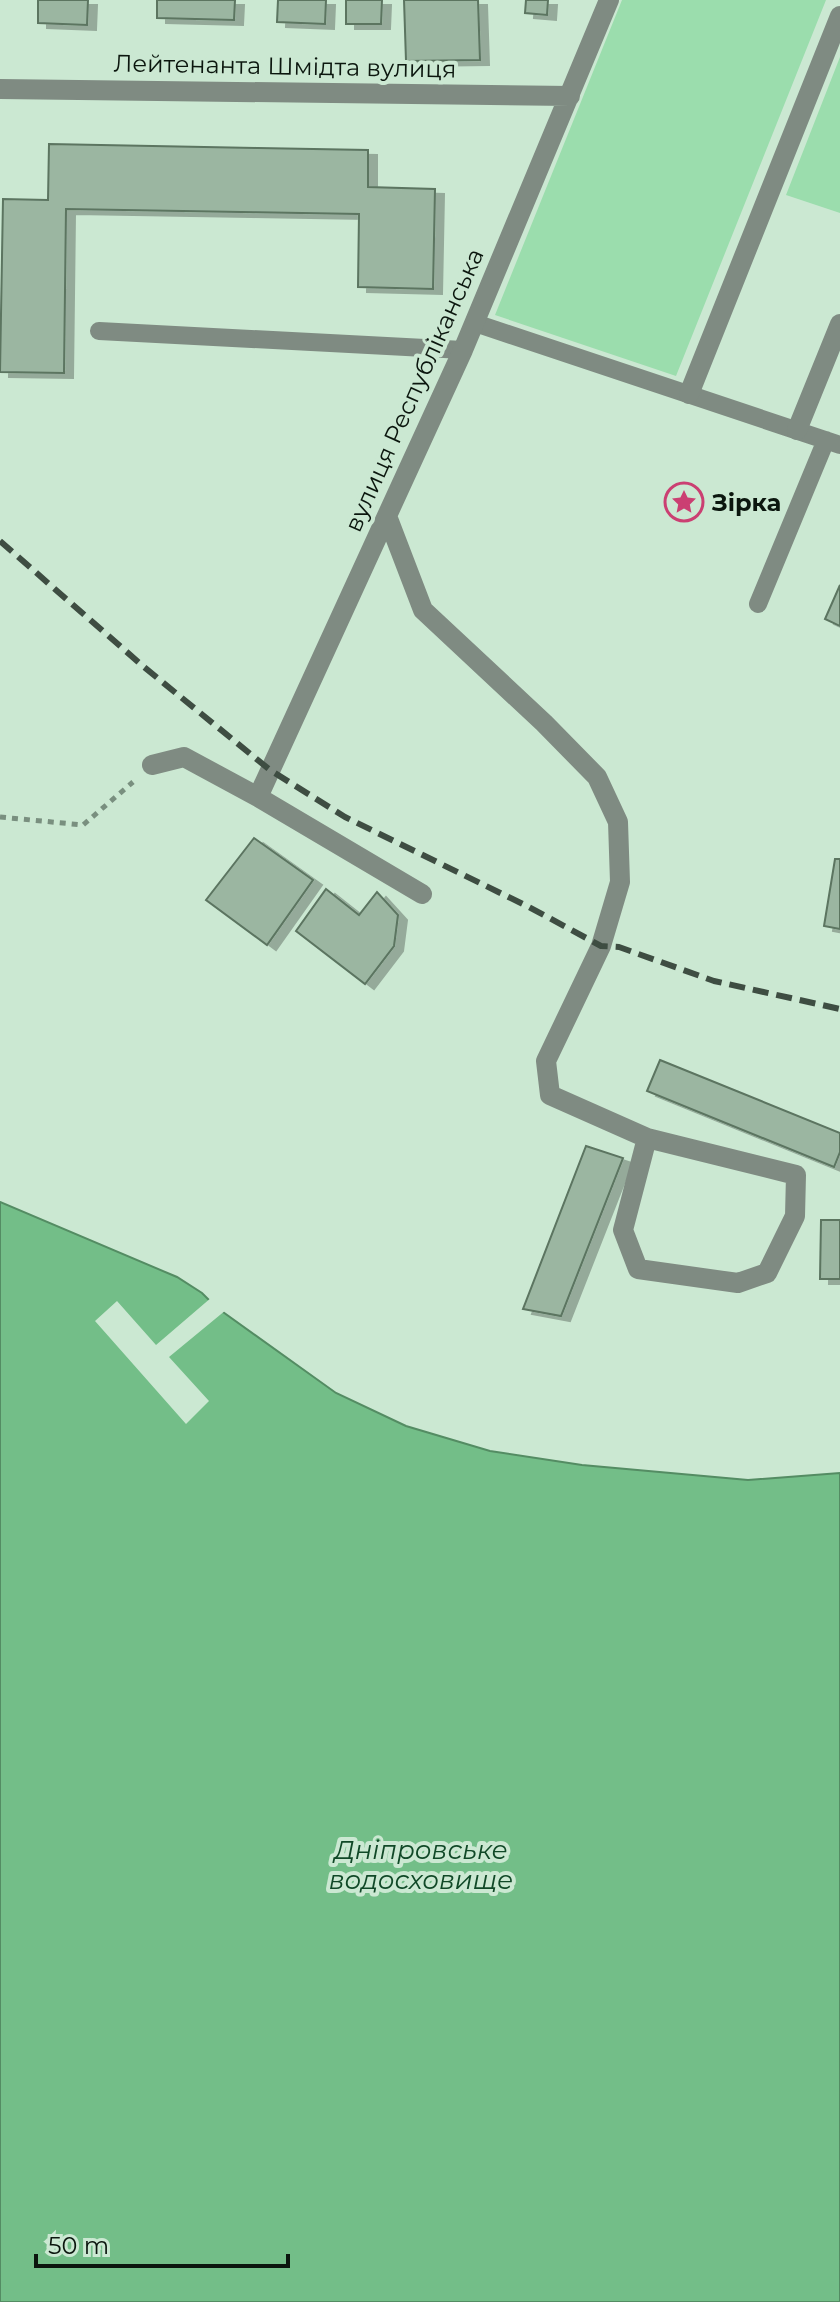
<svg xmlns="http://www.w3.org/2000/svg" width="840" height="2302" font-family="Montserrat,sans-serif">
	<style>
		.green { fill: #9bddad }
		.water { fill: #73be88; stroke: #548c63; stroke-width: 2 }
		.pier { fill: #cbe8d2 }
		.building { fill: #9bb6a1; stroke: #5b7461; stroke-width: 2; filter: url(#shadow) }
		.lines { fill: none; stroke-linecap: round; stroke-linejoin: round }
		.path { stroke: #798f7f; stroke-width: 5; stroke-dasharray: 6 6; stroke-linecap: butt }
		.lane { stroke: #7f8b82; stroke-width: 18 }
		.street { stroke: #7f8b82; stroke-width: 20 }
		.rail { stroke: #3e4d42; stroke-width: 6; stroke-dasharray: 16 8; stroke-linecap: butt }
		.labels { text-anchor: middle; dominant-baseline: central; stroke-width: 8; stroke-linejoin: round; paint-order: stroke }
		.street-label { font-size: 24px; fill: #0b160e; stroke: #cbe8d2 }
		.poi-label { font-size: 24px; font-weight: bold; fill: #0b160e; stroke: #cbe8d2; text-anchor: start }
		.water-label { font-size: 26px; font-style: italic; fill: #104927; stroke: #cbe8d2 }
	</style>
	<defs>
		<filter id="shadow"><feDropShadow dx="9" dy="5" stdDeviation="0" flood-color="#0004"/></filter>
	</defs>
	<rect width="100%" height="100%" fill="#cbe8d2"/>
	<path class="green" d="M 622,0 L 826,0 L 676,376 L 495,315 Z
		M 840,57 L 840,213 L 786,195 Z"/>
	<path class="water" d="M 0,1202 L 177,1277 L 202,1293 L 216,1307 L 336,1393 L 406,1426 L 490,1451 L 582,1465 L 748,1480 L 840,1473 L 840,2302 L 0,2302 Z"/>
	<path class="pier" d="M 212,1297 L 226,1310 L 169,1357 L 209,1401 L 186,1424 L 95,1321 L 117,1301 L 156,1345 Z"/>
	<path class="building" d="M 38,0 L 88,0 L 87,25 L 38,23 Z
		M 157,0 L 235,0 L 234,20 L 157,18 Z
		M 278,0 L 326,0 L 325,24 L 277,22 Z
		M 346,0 L 382,0 L 381,24 L 346,24 Z
		M 404,0 L 478,0 L 480,60 L 406,61 Z
		M 526,0 L 548,0 L 547,15 L 525,13 Z
		M 49,144 L 368,150 L 368,187 L 435,189 L 433,289 L 358,287 L 359,214 L 66,209 L 64,373 L 0,372 L 3,199 L 48,200 Z
		M 840,585 L 840,626 L 825,619 Z
		M 254,838 L 313,880 L 267,945 L 206,900 Z
		M 835,859 L 840,859 L 840,929 L 824,926 Z
		M 326,889 L 359,915 L 377,892 L 398,915 L 394,946 L 365,984 L 296,931 Z
		M 660,1060 L 840,1133 L 840,1152 L 834,1167 L 647,1091 Z
		M 586,1146 L 623,1158 L 561,1316 L 523,1309 Z
		M 821,1220 L 840,1220 L 840,1279 L 820,1279 Z"/>
	<g class="lines">
		<path class="path" d="M 0,817 L 83,825 L 133,782"/>
		<path class="lane" d="M 475,323 L 840,445
			M 99,331 L 463,350
			M 758,604 L 826,440"/>
		<path class="street" d="M 0,89 L 570,96
			M 689,394 L 840,16
			M 797,430 L 840,324
			M 387,516 L 423,610 L 544,723 L 597,777 L 618,822 L 620,882 L 601,946 L 546,1061 L 550,1095 L 647,1138 L 796,1175 L 795,1216 L 767,1273 L 738,1283 L 638,1269 L 623,1230 L 647,1138
			M 152,765 L 184,757 L 258,797 L 422,894
			M 258,797 L 463,350 L 609,0"/>
		<path class="rail" d="M 0,541 L 144,667 L 270,770 L 345,817 L 529,907 L 601,946 L 619,947 L 714,981 L 840,1009"/>
	</g>
	<defs>
		<symbol id="sight-ring" viewBox="-11 -11 22 22"><circle r="9.5" fill="#cbe8d2" stroke="#cb3f72" stroke-width="1.5"/><path d="M0-6L1.8-2.2L6-1.7L2.9 1.2L3.7 5.4L0 3.3L-3.7 5.4L-2.9 1.2L-6-1.7L-1.8-2.2Z" fill="#cb3f72"/></symbol>
	</defs>
	<g fill-rule="evenodd">
		<use href="#sight-ring" x="662" y="480" width="44" height="44"/>
	</g>
	<g class="labels">
		<g class="street-label">
			<text transform="translate(285 66) rotate(1)">Лейтенанта Шмідта вулиця</text>
			<text transform="translate(414 390) rotate(-66)">вулиця Республіканська</text>
		</g>
		<g class="poi-label">
			<text x="712" y="502">Зірка</text>
		</g>
		<g class="water-label">
			<text x="421" y="1850">Дніпровське<tspan x="421" dy="30">водосховище</tspan></text>
		</g>
	</g>
	<path d="M36 2254v12h252v-12" fill="none" stroke="#0b160e" stroke-width="4"/>
	<text x="48" y="2254" font-size="24" fill="#0b160e" stroke="#cbe8d2" stroke-width="6" paint-order="stroke">50 m</text>
</svg>
